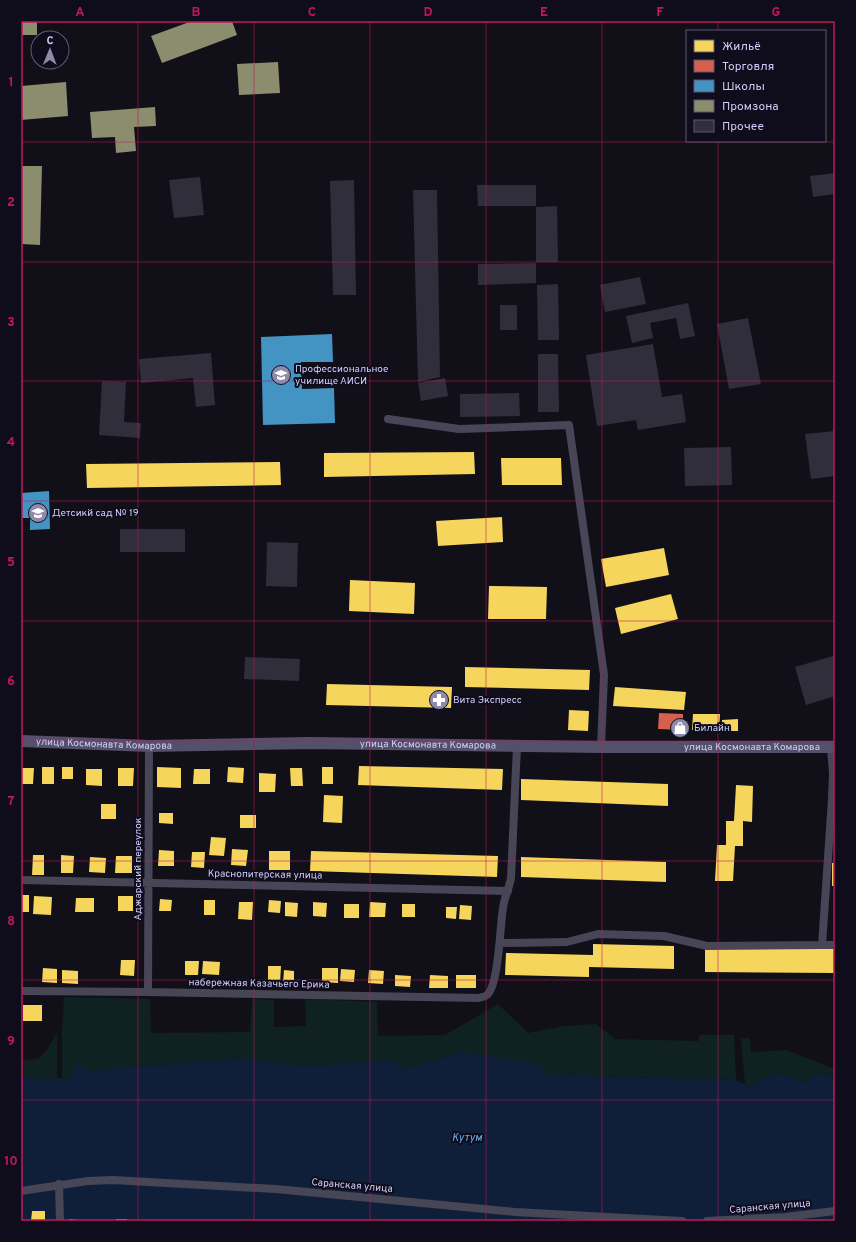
<svg xmlns="http://www.w3.org/2000/svg" width="856" height="1242" font-family="Overpass,sans-serif">
	<style>
		.green { fill: #102122 }
		.water { fill: #101f39 }
		.homes { fill: #f6d55c }
		.shops { fill: #d6604d }
		.schools { fill: #4393c3 }
		.industry { fill: #8c8c6e }
		.building { fill: #2f2e3a }
		.lines { fill: none; stroke-linecap: round; stroke-linejoin: round }
		.minor { stroke: #474657; stroke-width: 8 }
		.secondary { stroke: #53516a; stroke-width: 12 }
		.grid { fill: none; stroke: #c2185b; stroke-width: 1; stroke-opacity: 0.55 }
		.labels { text-anchor: middle; dominant-baseline: central; stroke-width: 4; stroke-linejoin: round; paint-order: stroke }
		.poi-label { font-size: 10px; fill: #d1ccfa; stroke: #0f0d1b; text-anchor: start }
		.street-label { font-size: 10px; fill: #d1ccfa; stroke: #0f0d1b }
		.water-label { font-size: 11px; font-style: italic; fill: #64aef0; stroke: #0f0d1b }
		.neatline { fill: none; stroke: #c2185b; stroke-width: 1.5 }
		.grid-label { font-size: 13px; text-anchor: middle; font-weight: bold; fill: #c2185b }
	</style>
	<rect width="100%" height="100%" fill="#111018"/>
	<path class="green" d="M 64,997 L 150,999 L 151,1033 L 250,1032 L 252,999 L 274,1000 L 274,1027 L 306,1026 L 305,999 L 377,1002 L 378,1036 L 445,1035 L 498,1004 L 528,1033 L 564,1026 L 596,1024 L 615,1039 L 699,1041 L 699,1035 L 734,1035 L 736,1080 L 545,1075 L 462,1052 L 405,1069 L 392,1060 L 308,1066 L 246,1059 L 102,1069 L 70,1080 L 62,1079 L 62,1033 Z
		M 57,1033 L 57,1078 L 41,1081 L 26,1076 L 21,1081 L 21,1061 L 38,1059 L 46,1051 Z
		M 741,1038 L 750,1038 L 751,1052 L 787,1050 L 829,1067 L 835,1068 L 835,1076 L 814,1074 L 806,1084 L 784,1074 L 767,1077 L 751,1087 L 745,1084 Z"/>
	<path class="water" d="M 462,1052 L 538,1064 L 546,1075 L 736,1080 L 751,1087 L 767,1077 L 784,1074 L 806,1084 L 814,1074 L 834,1076 L 835,1221 L 21,1221 L 21,1081 L 26,1076 L 41,1081 L 57,1078 L 70,1079 L 77,1063 L 92,1072 L 102,1069 L 246,1059 L 308,1066 L 392,1060 L 405,1069 Z"/>
	<path class="homes" d="M 474,452 L 475,474 L 324,477 L 324,453 Z
		M 501,458 L 561,458 L 562,485 L 502,485 Z
		M 280,462 L 281,485 L 87,488 L 86,464 Z
		M 502,517 L 503,542 L 438,546 L 436,521 Z
		M 664,548 L 669,575 L 606,587 L 601,559 Z
		M 350,580 L 415,583 L 414,614 L 349,611 Z
		M 489,586 L 547,587 L 546,619 L 488,619 Z
		M 671,594 L 678,619 L 621,634 L 615,608 Z
		M 465,667 L 590,670 L 589,690 L 465,687 Z
		M 327,684 L 452,687 L 451,708 L 326,705 Z
		M 615,687 L 686,692 L 684,710 L 613,706 Z
		M 569,710 L 589,711 L 588,731 L 568,730 Z
		M 693,714 L 720,714 L 719,730 L 692,730 Z
		M 738,719 L 738,731 L 722,731 L 722,720 Z
		M 359,766 L 503,769 L 502,790 L 358,785 Z
		M 42,767 L 54,767 L 54,784 L 42,784 Z
		M 62,767 L 73,767 L 73,779 L 62,779 Z
		M 157,767 L 181,768 L 181,788 L 157,787 Z
		M 228,767 L 244,768 L 243,783 L 227,782 Z
		M 322,767 L 333,767 L 333,784 L 322,784 Z
		M 21,768 L 34,768 L 33,784 L 21,784 Z
		M 118,768 L 134,768 L 133,786 L 118,786 Z
		M 290,768 L 302,768 L 303,786 L 291,786 Z
		M 86,769 L 102,769 L 102,786 L 86,785 Z
		M 194,769 L 210,769 L 210,784 L 193,784 Z
		M 259,773 L 276,774 L 275,792 L 259,792 Z
		M 521,779 L 668,784 L 668,806 L 521,800 Z
		M 736,785 L 753,786 L 752,822 L 743,821 L 743,846 L 735,846 L 733,881 L 715,881 L 717,845 L 726,845 L 726,821 L 734,821 Z
		M 324,795 L 343,796 L 342,823 L 323,822 Z
		M 101,804 L 116,804 L 116,819 L 101,819 Z
		M 159,813 L 173,813 L 173,824 L 159,823 Z
		M 240,815 L 256,815 L 256,828 L 240,828 Z
		M 211,837 L 226,838 L 224,856 L 209,855 Z
		M 232,849 L 248,850 L 246,866 L 231,865 Z
		M 159,850 L 174,851 L 174,866 L 158,866 Z
		M 269,851 L 290,851 L 290,870 L 269,870 Z
		M 311,851 L 498,856 L 497,877 L 310,871 Z
		M 192,852 L 205,852 L 204,868 L 191,867 Z
		M 33,855 L 44,855 L 44,875 L 32,875 Z
		M 61,855 L 74,856 L 73,873 L 61,873 Z
		M 116,856 L 132,856 L 132,873 L 115,873 Z
		M 90,857 L 106,858 L 105,873 L 89,872 Z
		M 521,857 L 666,862 L 666,882 L 521,877 Z
		M 832,863 L 835,863 L 835,886 L 832,886 Z
		M 21,895 L 29,895 L 29,912 L 21,912 Z
		M 34,896 L 52,897 L 51,915 L 33,914 Z
		M 118,896 L 133,896 L 133,911 L 118,911 Z
		M 76,898 L 94,898 L 94,912 L 75,912 Z
		M 160,899 L 172,900 L 171,911 L 159,911 Z
		M 204,900 L 215,900 L 215,915 L 204,915 Z
		M 269,900 L 281,901 L 280,913 L 268,912 Z
		M 239,902 L 253,902 L 252,920 L 238,919 Z
		M 285,902 L 298,903 L 297,917 L 285,916 Z
		M 313,902 L 327,903 L 326,917 L 313,916 Z
		M 370,902 L 386,903 L 385,917 L 369,917 Z
		M 344,904 L 359,904 L 359,918 L 344,918 Z
		M 402,904 L 415,904 L 415,917 L 402,917 Z
		M 460,905 L 472,906 L 471,920 L 459,919 Z
		M 446,907 L 457,907 L 456,919 L 446,918 Z
		M 593,944 L 674,946 L 674,969 L 589,967 L 589,977 L 505,975 L 506,953 L 593,955 Z
		M 705,949 L 835,949 L 835,973 L 705,972 Z
		M 121,960 L 135,960 L 134,976 L 120,975 Z
		M 185,961 L 199,961 L 198,975 L 185,975 Z
		M 203,961 L 220,962 L 219,975 L 202,974 Z
		M 268,966 L 281,966 L 280,984 L 268,984 Z
		M 43,968 L 57,969 L 57,983 L 42,982 Z
		M 322,968 L 338,968 L 338,983 L 322,982 Z
		M 341,969 L 355,970 L 354,982 L 340,981 Z
		M 62,970 L 78,971 L 78,984 L 62,983 Z
		M 284,970 L 294,971 L 294,983 L 283,983 Z
		M 369,970 L 384,971 L 383,984 L 368,983 Z
		M 395,975 L 411,976 L 410,987 L 395,986 Z
		M 430,975 L 448,976 L 448,988 L 429,988 Z
		M 456,975 L 476,975 L 476,988 L 456,988 Z
		M 23,1005 L 42,1005 L 42,1021 L 23,1021 Z
		M 32,1211 L 45,1211 L 45,1221 L 31,1221 Z
		M 69,1219 L 79,1220 L 79,1221 L 69,1221 Z
		M 116,1219 L 127,1219 L 127,1221 L 116,1221 Z"/>
	<path class="shops" d="M 659,713 L 683,714 L 683,730 L 658,729 Z"/>
	<path class="schools" d="M 332,334 L 333,362 L 301,362 L 302,389 L 334,388 L 335,423 L 263,425 L 261,337 Z
		M 49,491 L 50,529 L 30,530 L 30,518 L 21,518 L 21,493 Z"/>
	<path class="industry" d="M 21,21 L 37,21 L 37,35 L 21,35 Z
		M 192,21 L 232,21 L 237,35 L 162,63 L 151,36 Z
		M 278,62 L 280,93 L 239,95 L 237,64 Z
		M 66,82 L 68,116 L 21,120 L 21,86 Z
		M 155,107 L 156,126 L 134,127 L 136,151 L 116,153 L 115,137 L 92,138 L 90,112 Z
		M 21,166 L 42,166 L 40,245 L 21,244 Z"/>
	<path class="building" d="M 835,173 L 835,194 L 813,197 L 810,176 Z
		M 200,177 L 204,215 L 174,218 L 169,180 Z
		M 354,180 L 356,295 L 333,295 L 330,181 Z
		M 477,185 L 536,185 L 536,206 L 478,206 Z
		M 413,190 L 437,190 L 440,377 L 418,382 Z
		M 557,206 L 558,262 L 536,262 L 536,207 Z
		M 536,263 L 536,283 L 478,285 L 478,264 Z
		M 640,277 L 646,304 L 605,312 L 600,285 Z
		M 558,284 L 559,340 L 538,340 L 537,285 Z
		M 688,303 L 695,336 L 680,339 L 676,318 L 650,323 L 653,338 L 632,343 L 626,316 Z
		M 500,305 L 517,305 L 517,330 L 500,330 Z
		M 748,318 L 761,384 L 729,389 L 717,324 Z
		M 653,344 L 662,397 L 682,394 L 686,422 L 638,430 L 636,420 L 597,426 L 586,355 Z
		M 211,353 L 215,405 L 196,407 L 193,378 L 141,383 L 139,359 Z
		M 538,354 L 558,354 L 559,412 L 538,412 Z
		M 445,378 L 448,396 L 421,401 L 418,383 Z
		M 102,381 L 126,382 L 124,422 L 141,423 L 140,438 L 99,435 Z
		M 519,393 L 520,416 L 460,417 L 460,394 Z
		M 835,431 L 835,476 L 811,479 L 805,434 Z
		M 731,447 L 732,485 L 685,486 L 684,448 Z
		M 120,529 L 185,529 L 185,552 L 120,552 Z
		M 267,542 L 298,543 L 297,587 L 266,586 Z
		M 833,656 L 835,664 L 835,696 L 806,705 L 795,667 Z
		M 245,657 L 300,659 L 299,681 L 244,679 Z"/>
	<g class="lines">
		<path class="minor" d="M 388,419 L 459,429 L 569,425 L 604,675 L 601,747
			M 831,748 L 833,773 L 832,799 L 822,945 L 835,945
			M 21,880 L 508,891
			M 500,943 L 567,942 L 598,934 L 664,936 L 707,946 L 822,945
			M 21,991 L 148,992 L 479,998 C 481,997 485,997 487,995 C 499,985 500,924 503,908 C 504,898 509,889 511,878 L 517,746
			M 148,992 L 149,746
			M 59,1184 L 60,1221
			M 21,1191 L 88,1181 L 112,1180 L 276,1189 L 515,1212 L 682,1221
			M 707,1221 L 785,1217 L 835,1211"/>
		<path class="secondary" id="s1" d="M 21,741 L 149,746 L 310,743 L 601,747 L 835,747"/>
	</g>
	<path class="grid" d="M 138,21 L 138,1221M 254,21 L 254,1221M 370,21 L 370,1221M 486,21 L 486,1221M 602,21 L 602,1221M 718,21 L 718,31M 718,141 L 718,1221M 21,142 L 835,142M 21,262 L 835,262M 21,381 L 835,381M 21,501 L 835,501M 21,621 L 835,621M 21,741 L 835,741M 21,861 L 835,861M 21,980 L 835,980M 21,1100 L 835,1100"/>
	<defs>
		<symbol id="university-disc" viewBox="-11 -11 22 22"><circle r="9.5" fill="#8e8aab" stroke="#0f0d1b"/><path d="M0-5L7-2L0 1L-7-2ZM-4 1L0 2.5L4 1V4Q0 6-4 4Z" fill="#fff"/></symbol>
		<symbol id="school-disc" viewBox="-11 -11 22 22"><circle r="9.5" fill="#8e8aab" stroke="#0f0d1b"/><path d="M0-5L7-2L0 1L-7-2ZM-4 1L0 2.5L4 1V4Q0 6-4 4Z" fill="#fff"/></symbol>
		<symbol id="pharmacy-disc" viewBox="-11 -11 22 22"><circle r="9.5" fill="#8e8aab" stroke="#0f0d1b"/><path d="M-2-6h4v4h4v4h-4v4h-4v-4h-4v-4h4Z" fill="#fff"/></symbol>
		<symbol id="shop-disc" viewBox="-11 -11 22 22"><circle r="9.5" fill="#8e8aab" stroke="#0f0d1b"/><path d="M-5-2.5h2.3a2.7 3.5 0 0 1 5.4 0H5L5.5 6h-11ZM-1.5-2.5h3a1.5 2.3 0 0 0-3 0Z" fill="#fff"/></symbol>
	</defs>
	<g fill-rule="evenodd">
		<use href="#university-disc" x="270" y="364" width="22" height="22"/>
		<use href="#school-disc" x="27" y="502" width="22" height="22"/>
		<use href="#pharmacy-disc" x="428" y="689" width="22" height="22"/>
		<use href="#shop-disc" x="669" y="717" width="22" height="22"/>
	</g>
	<g class="labels">
		<g class="poi-label">
			<text x="295" y="369">Профессиональное<tspan x="295" dy="12">училище АИСИ</tspan></text>
			<text x="52" y="513">Детсикй сад № 19</text>
			<text x="453" y="700">Вита Экспресс</text>
			<text x="694" y="728">Билайн</text>
		</g>
		<g class="street-label">
			<text stroke="none"><textPath href="#s1" startOffset="83">улица Космонавта Комарова</textPath></text>
			<text stroke="none"><textPath href="#s1" startOffset="407">улица Космонавта Комарова</textPath></text>
			<text stroke="none"><textPath href="#s1" startOffset="731">улица Космонавта Комарова</textPath></text>
			<text transform="translate(138 869) rotate(-90)">Аджарский переулок</text>
			<text transform="translate(265 875) rotate(1)">Краснопитерская улица</text>
			<text transform="translate(259 984) rotate(1)">набережная Казачьего Ерика</text>
			<text transform="translate(352 1186) rotate(5)">Саранская улица</text>
			<text transform="translate(770 1207) rotate(-5)">Саранская улица</text>
		</g>
		<g class="water-label">
			<text x="467" y="1138">Кутум</text>
		</g>
	</g>
	<rect width="856" height="1242" fill="none" stroke="#0f0d1b" stroke-width="44"/>
	<rect x="686" y="30" width="140" height="112" fill="#0f0d1b" stroke="#5d5974"/>
	<rect x="694" y="40" width="20" height="12" fill="#f6d55c" stroke="#5d5974"/>
	<text x="722" y="50" font-size="12" fill="#d1ccfa">Жильё</text>
	<rect x="694" y="60" width="20" height="12" fill="#d6604d" stroke="#5d5974"/>
	<text x="722" y="70" font-size="12" fill="#d1ccfa">Торговля</text>
	<rect x="694" y="80" width="20" height="12" fill="#4393c3" stroke="#5d5974"/>
	<text x="722" y="90" font-size="12" fill="#d1ccfa">Школы</text>
	<rect x="694" y="100" width="20" height="12" fill="#8c8c6e" stroke="#5d5974"/>
	<text x="722" y="110" font-size="12" fill="#d1ccfa">Промзона</text>
	<rect x="694" y="120" width="20" height="12" fill="#2f2e3a" stroke="#5d5974"/>
	<text x="722" y="130" font-size="12" fill="#d1ccfa">Прочее</text>
	<g transform="translate(50 50) rotate(1)"><circle r="19" fill="#0f0d1b" stroke="#5d5974"/>
	<path d="M0-3L7 15L0 10L-7 15Z" fill="#8e8aab"/>
	<text y="-6" font-size="11" font-weight="bold" text-anchor="middle" fill="#d1ccfa">С</text>
	</g>
	<rect x="22" y="22" width="812" height="1198" class="neatline"/>
	<g class="grid-label">
		<text x="80" y="16">A</text>
		<text x="196" y="16">B</text>
		<text x="312" y="16">C</text>
		<text x="428" y="16">D</text>
		<text x="544" y="16">E</text>
		<text x="660" y="16">F</text>
		<text x="776" y="16">G</text>
		<text x="11" y="86">1</text>
		<text x="11" y="206">2</text>
		<text x="11" y="326">3</text>
		<text x="11" y="446">4</text>
		<text x="11" y="566">5</text>
		<text x="11" y="685">6</text>
		<text x="11" y="805">7</text>
		<text x="11" y="925">8</text>
		<text x="11" y="1045">9</text>
		<text x="11" y="1165">10</text>
	</g>
</svg>
